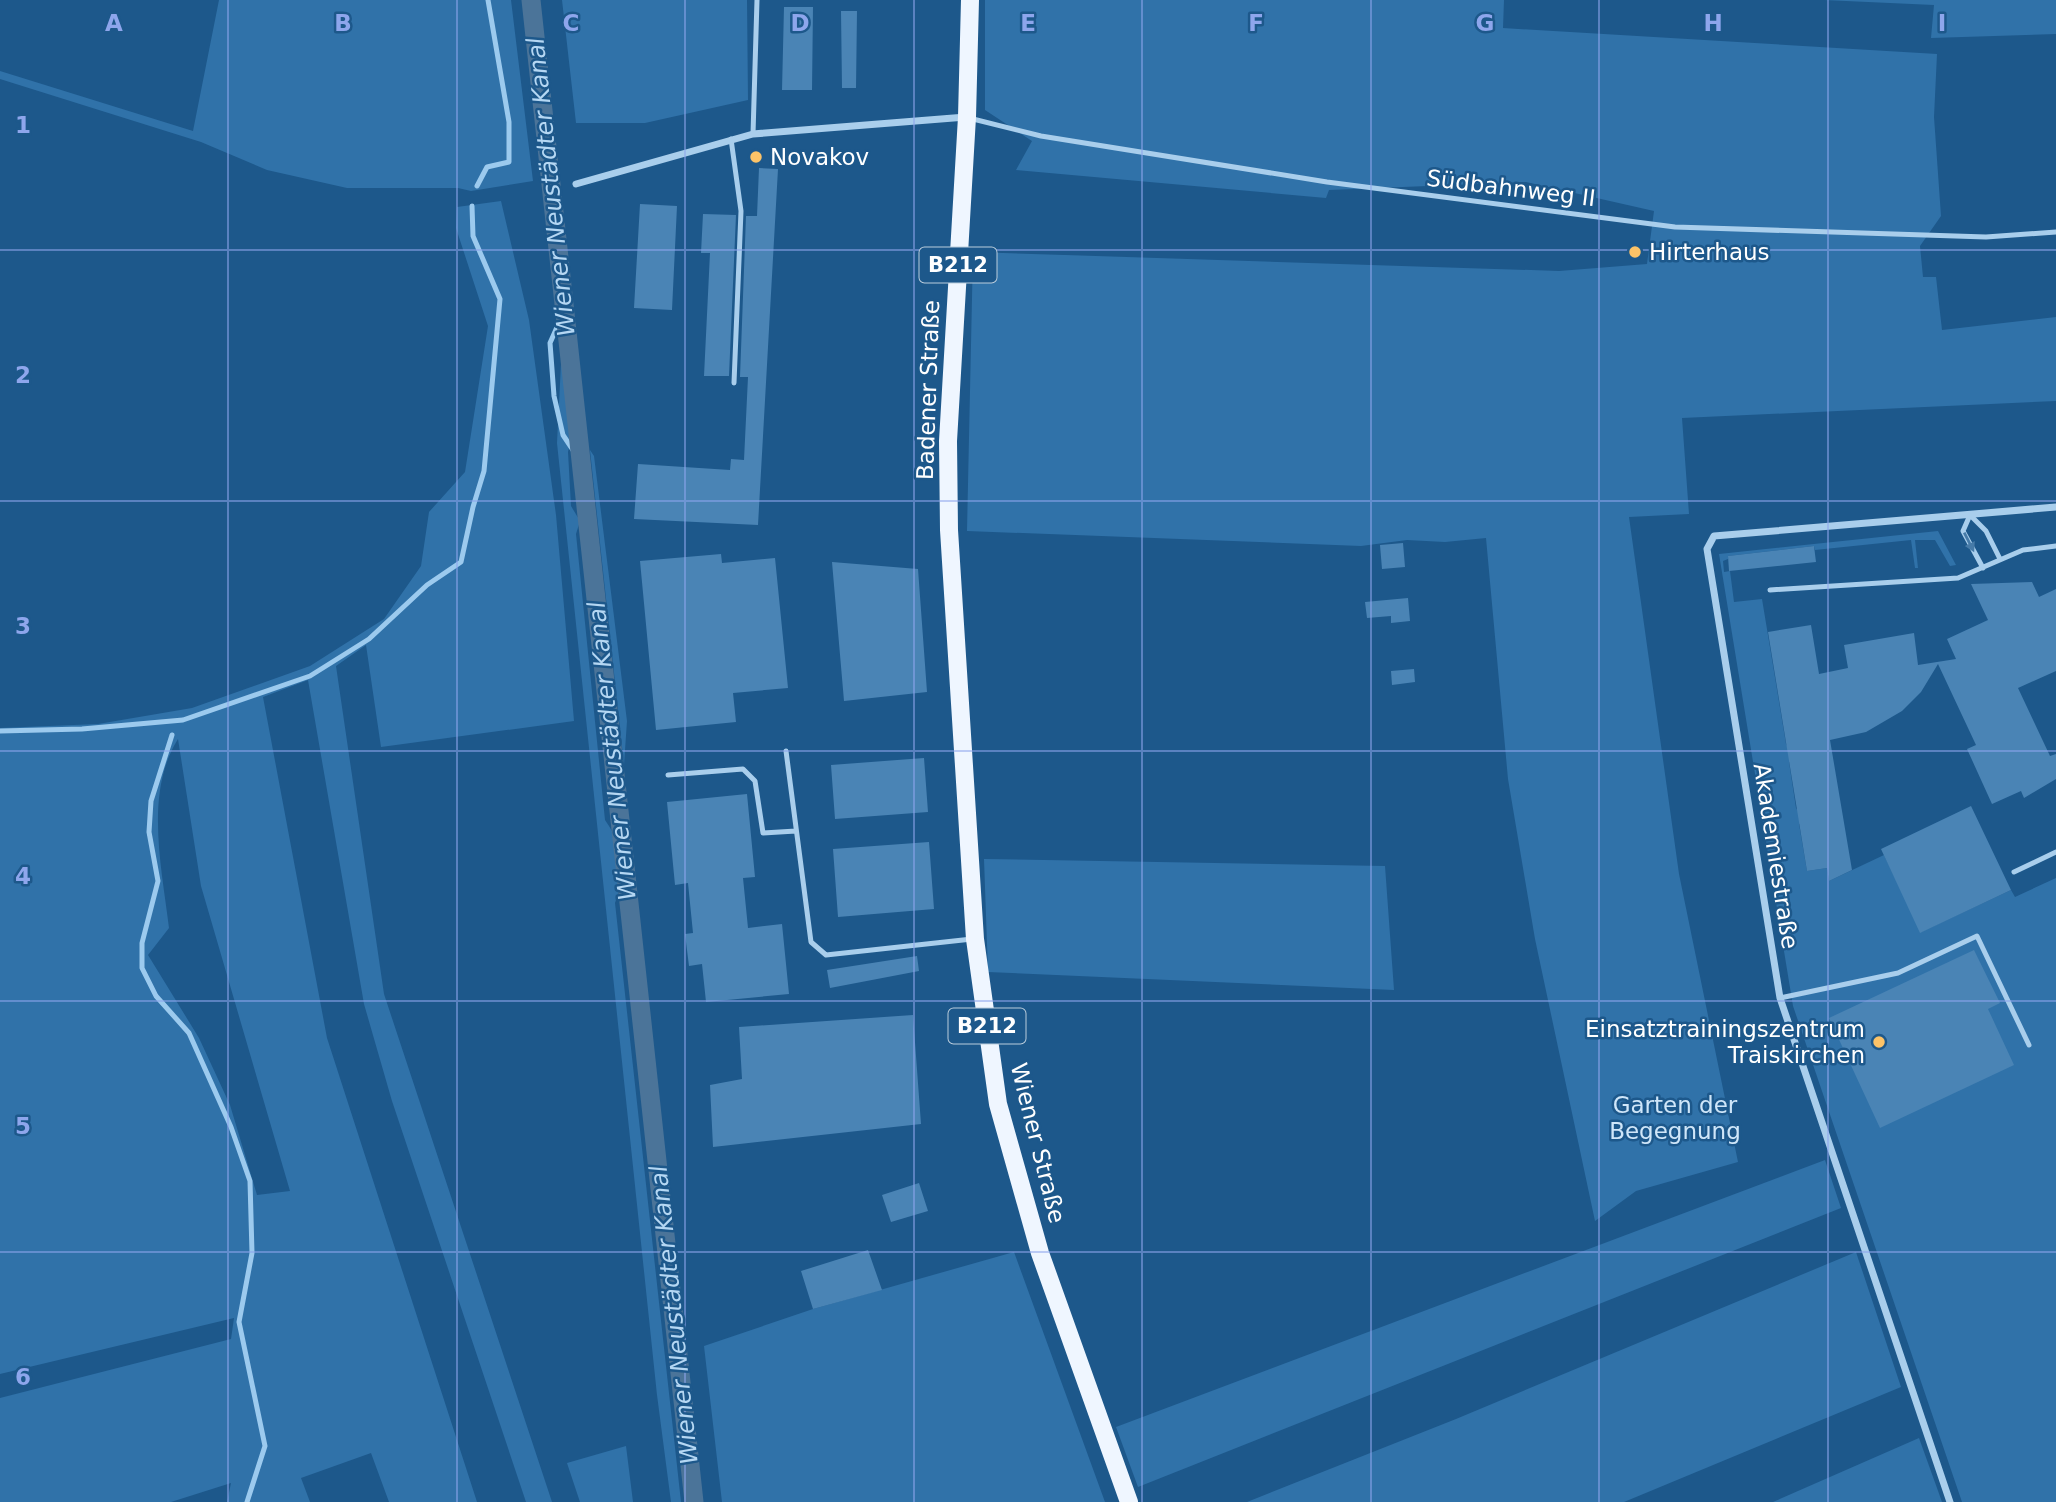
<svg xmlns="http://www.w3.org/2000/svg" width="2056" height="1502" font-family="'DejaVu Sans',sans-serif">
	<style>
		.green { fill: #3072a9; fill-rule: evenodd }
		.lines { fill: none; stroke-linecap: round; stroke-linejoin: round }
		.stream { stroke: #9ccaee; stroke-width: 5 }
		.canal { stroke: #4b7499; stroke-width: 19 }
		.building { fill: #4a84b5 }
		.lane { stroke: #a9ceec; stroke-width: 5 }
		.street { stroke: #a9ceec; stroke-width: 7 }
		.primary { stroke: #eff6ff; stroke-width: 18 }
		.oneway { fill: #477ba8 }
		.grid { fill: none; stroke: #8ea6ec; stroke-width: 2; stroke-opacity: 0.55 }
		.poi-dot { fill: #fcc368; stroke: #1d588b; stroke-width: 2.5 }
		.labels { text-anchor: middle; dominant-baseline: central; stroke-width: 5; stroke-linejoin: round; paint-order: stroke }
		.shield { fill: #1d588b; stroke: #bbcddc; stroke-width: 2 }
		.shield-label { font-size: 21px; font-weight: bold; fill: #fff }
		.poi-label { font-size: 23px; fill: #fff; stroke: #1d588b; text-anchor: start }
		.street-label { font-size: 23px; fill: #fff; stroke: #1d588b }
		.park-label { font-size: 23px; fill: #cfe6f9; stroke: #1d588b }
		.water-label { font-size: 24px; font-style: italic; fill: #b5d7f3; stroke: #1d588b }
		.grid-label { font-size: 23px; text-anchor: middle; font-weight: bold; fill: #8ea6ec; stroke: #1d588b; stroke-width: 5; stroke-linejoin: round; paint-order: stroke }
	</style>
	<rect width="100%" height="100%" fill="#1d588b"/>
	<path class="green" d="M 219,0 L 511,0 L 533,181 L 471,191 L 458,188 L 347,188 L 267,170 L 201,142 L 0,79 L 0,71 L 193,131 Z
		M 562,0 L 747,0 L 748,100 L 645,123 L 576,123 Z
		M 985,0 L 1504,0 L 1503,28 L 1937,54 L 1934,117 L 1941,216 L 1920,246 L 1923,277 L 1936,277 L 1942,330 L 2056,317 L 2056,401 L 1682,418 L 1689,514 L 1629,517 L 1679,874 L 1738,1162 L 1636,1191 L 1595,1221 L 1535,939 L 1508,779 L 1486,538 L 1445,542 L 1407,540 L 1361,546 L 967,531 L 973,252 L 1559,271 L 1647,264 L 1654,211 L 1526,182 L 1329,190 L 1326,198 L 1016,170 L 1032,141 L 985,110 Z
		M 1824,0 L 2056,0 L 2056,34 L 1931,38 L 1934,5 Z
		M 501,201 L 529,320 L 556,515 L 574,721 L 381,747 L 366,645 L 336,666 L 384,994 L 552,1502 L 526,1502 L 392,1101 L 364,1004 L 308,680 L 263,697 L 327,1038 L 477,1502 L 389,1502 L 371,1453 L 301,1478 L 310,1502 L 227,1502 L 231,1483 L 171,1502 L 0,1502 L 0,1398 L 231,1339 L 234,1318 L 0,1374 L 0,728 L 98,724 L 192,708 L 310,666 L 384,619 L 421,566 L 429,512 L 465,472 L 488,326 L 456,228 L 457,207 ZM 178,739 L 201,886 L 290,1191 L 257,1195 L 230,1105 L 199,1038 L 148,955 L 169,928 C 162,868 144,793 178,739 Z
		M 562,344 L 573,431 L 568,452 L 571,506 L 580,521 L 576,534 L 605,820 C 624,846 626,873 615,903 L 681,1502 L 671,1502 L 657,1395 L 557,443 Z
		M 590,450 L 594,456 L 627,721 L 624,765 Z
		M 1938,531 L 1956,565 L 1950,566 L 1935,540 L 1915,540 L 1918,568 L 1915,568 L 1911,540 L 1815,550 L 1814,546 L 1728,556 L 1728,559 L 1723,561 L 1724,572 L 1730,571 L 1734,602 L 1762,599 L 1786,744 L 1796,760 L 1789,762 L 1796,808 L 1805,822 L 1799,824 L 1807,871 L 1827,868 L 1829,881 L 1884,855 L 1921,932 L 2011,890 L 2015,897 L 2056,878 L 2056,1502 L 1962,1502 L 1793,1006 L 1719,554 Z
		M 984,859 L 1385,866 L 1394,990 L 988,972 Z
		M 1825,1160 L 1841,1208 L 1138,1487 L 1116,1427 Z
		M 1014,1252 L 1105,1502 L 722,1502 L 704,1346 L 813,1309 Z
		M 1856,1252 L 1901,1387 L 1624,1502 L 1247,1502 L 1456,1419 Z
		M 1919,1438 L 1942,1502 L 1773,1502 Z
		M 626,1446 L 633,1502 L 580,1502 L 567,1463 Z"/>
	<g class="lines">
		<path class="stream" d="M 477,186 L 487,167 L 509,162 L 509,122 L 488,0
			M 565,309 L 550,343 L 554,396 L 563,435 L 581,462
			M 0,731 L 82,729 L 183,720 L 310,676 L 369,639 L 427,585 L 461,562 L 473,507 L 484,471 L 500,299 L 473,236 L 472,206
			M 172,735 L 151,801 L 149,832 L 158,881 L 142,943 L 142,968 L 156,996 L 189,1033 L 231,1127 L 250,1181 L 252,1253 L 239,1322 L 265,1446 L 247,1502
			M 691,1502 L 693,1497"/>
		<path class="canal" d="M 531,0 L 694,1502"/>
	</g>
	<path class="building" d="M 784,7 L 813,7 L 812,90 L 782,90 Z
		M 841,11 L 857,11 L 856,88 L 842,88 Z
		M 759,168 L 778,169 L 758,525 L 634,519 L 638,464 L 730,470 L 731,459 L 744,460 L 748,377 L 740,377 L 746,216 L 757,216 Z
		M 640,204 L 677,206 L 672,310 L 634,308 Z
		M 703,214 L 736,215 L 729,376 L 704,376 L 710,253 L 701,253 Z
		M 1403,543 L 1405,567 L 1382,569 L 1380,545 Z
		M 1814,546 L 1816,562 L 1729,571 L 1728,556 Z
		M 721,554 L 722,563 L 775,558 L 788,688 L 733,693 L 736,722 L 656,730 L 640,561 Z
		M 832,562 L 918,569 L 927,692 L 844,701 Z
		M 2032,582 L 2039,597 L 2056,589 L 2056,671 L 2018,688 L 2050,756 L 2056,754 L 2056,779 L 2024,798 L 2021,791 L 1992,804 L 1967,749 L 1976,745 L 1938,664 L 1921,692 L 1902,711 L 1866,732 L 1830,740 L 1852,870 L 1829,881 L 1827,868 L 1807,871 L 1768,632 L 1811,625 L 1819,674 L 1848,668 L 1844,645 L 1914,633 L 1918,665 L 1956,659 L 1947,639 L 1988,620 L 1971,584 Z
		M 1408,598 L 1410,621 L 1391,623 L 1391,616 L 1367,618 L 1365,602 Z
		M 1414,669 L 1415,682 L 1392,685 L 1391,671 Z
		M 924,758 L 928,812 L 835,819 L 831,765 Z
		M 747,794 L 755,877 L 743,878 L 748,928 L 782,924 L 789,994 L 706,1002 L 702,964 L 689,966 L 685,934 L 693,933 L 688,883 L 675,885 L 667,802 Z
		M 1971,806 L 2011,890 L 1920,933 L 1881,849 Z
		M 929,842 L 934,909 L 838,917 L 833,849 Z
		M 1974,950 L 2000,1003 L 1988,1009 L 2014,1065 L 1880,1128 L 1829,1018 Z
		M 917,956 L 919,971 L 830,988 L 827,970 Z
		M 913,1015 L 921,1124 L 713,1147 L 710,1085 L 742,1079 L 739,1027 Z
		M 919,1183 L 928,1211 L 891,1222 L 882,1195 Z
		M 868,1250 L 882,1290 L 813,1309 L 801,1271 Z"/>
	<g class="lines">
		<path class="lane" d="M 969,118 L 1041,136 L 1327,182 L 1675,227 L 1986,237 L 2056,232
			M 753,134 L 757,0
			M 731,139 L 741,211 L 734,383
			M 1983,568 L 1963,531 L 1970,515 L 1986,531 L 2000,559
			M 1770,590 L 1958,578 L 2023,550 L 2056,546
			M 786,751 L 811,942 L 826,955 L 972,939
			M 668,775 L 743,769 L 755,781 L 763,833 L 796,831
			M 2014,872 L 2056,852
			M 1780,998 L 1898,973 L 1977,936 L 2029,1045"/>
		<path class="street" d="M 576,184 L 753,134 L 966,117
			M 1950,1502 L 1780,998 L 1707,549 L 1714,536 L 2056,507"/>
		<path class="primary" d="M 970,0 L 967,117 L 948,441 L 949,530 L 975,939 L 998,1104 L 1040,1253 L 1129,1502"/>
	</g>
	<defs><path id="oneway-solid" d="M-6-.8H1V-3.2L6.5 0L1 3.2V.8H-6Z" transform="scale(1.75)"/></defs>
	<use class="oneway" href="#oneway-solid" transform="translate(1969 542) rotate(63)"/>
	<path class="grid" d="M 228,0 L 228,1502M 457,0 L 457,1502M 685,0 L 685,1502M 914,0 L 914,1502M 1142,0 L 1142,1502M 1371,0 L 1371,1502M 1599,0 L 1599,1502M 1828,0 L 1828,1502M 0,250 L 2056,250M 0,501 L 2056,501M 0,751 L 2056,751M 0,1001 L 2056,1001M 0,1252 L 2056,1252"/>
	<g class="poi-dot">
		<circle cx="756" cy="157" r="7"/>
		<circle cx="1635" cy="252" r="7"/>
		<circle cx="1879" cy="1042" r="7"/>
	</g>
	<g class="labels">
		<g class="shield">
			<rect x="919.5" y="247.5" width="77" height="35" rx="5"/>
			<rect x="948.5" y="1008.5" width="77" height="35" rx="5"/>
		</g>
		<g class="shield-label">
			<text x="958" y="265">B212</text>
			<text x="987" y="1026">B212</text>
		</g>
		<g class="poi-label">
			<text x="770" y="157">Novakov</text>
			<text x="1649" y="252">Hirterhaus</text>
			<text x="1865" y="1029" text-anchor="end">Einsatztrainingszentrum<tspan x="1865" dy="26">Traiskirchen</tspan></text>
		</g>
		<g class="street-label">
			<text transform="translate(1511 188) rotate(7)">Südbahnweg II</text>
			<text transform="translate(928 390) rotate(-88)">Badener Straße</text>
			<text transform="translate(1776 856) rotate(81)">Akademiestraße</text>
			<text transform="translate(1038 1143) rotate(76)">Wiener Straße</text>
		</g>
		<g class="park-label">
			<text x="1675" y="1105">Garten der<tspan x="1675" dy="26">Begegnung</tspan></text>
		</g>
		<g class="water-label">
			<text transform="translate(551 187) rotate(-96)">Wiener Neustädter Kanal</text>
			<text transform="translate(612 751) rotate(-96)">Wiener Neustädter Kanal</text>
			<text transform="translate(674 1315) rotate(-96)">Wiener Neustädter Kanal</text>
		</g>
	</g>
	<g class="grid-label">
		<text x="114" y="31">A</text>
		<text x="343" y="31">B</text>
		<text x="571" y="31">C</text>
		<text x="800" y="31">D</text>
		<text x="1028" y="31">E</text>
		<text x="1256" y="31">F</text>
		<text x="1485" y="31">G</text>
		<text x="1713" y="31">H</text>
		<text x="1942" y="31">I</text>
		<text x="23" y="133">1</text>
		<text x="23" y="383">2</text>
		<text x="23" y="634">3</text>
		<text x="23" y="884">4</text>
		<text x="23" y="1134">5</text>
		<text x="23" y="1385">6</text>
	</g>
</svg>
